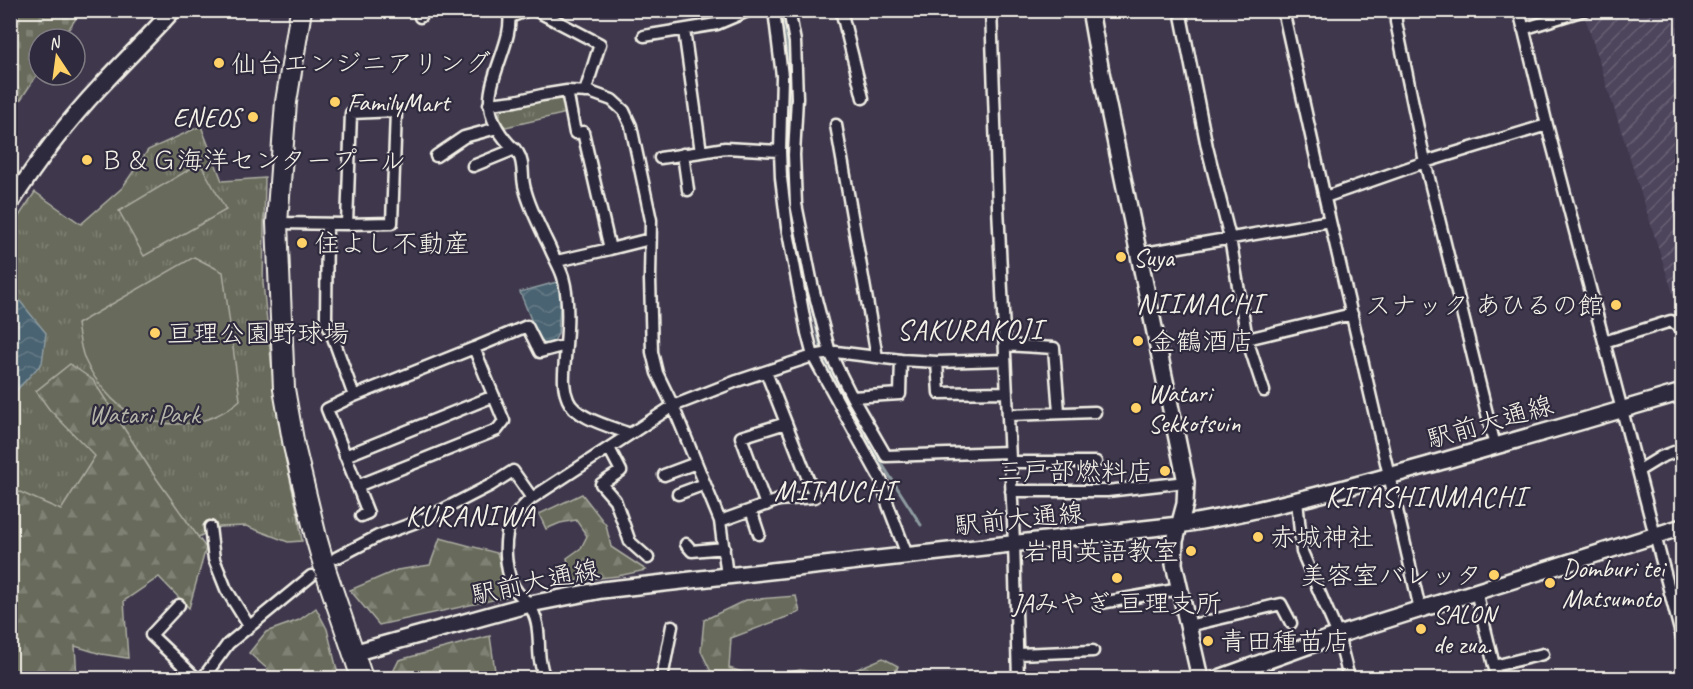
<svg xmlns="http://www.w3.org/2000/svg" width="1693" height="689" font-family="Caveat,'Klee One',sans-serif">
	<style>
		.industrial { fill: url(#industrial-furrows) }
		.grass { fill: url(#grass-tufts); stroke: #aeaea2; stroke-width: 1.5 }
		.forest { fill: url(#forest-firs); stroke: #aeaea2; stroke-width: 1.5 }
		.cemetery { fill: url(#cemetery-stones); stroke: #aeaea2; stroke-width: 1.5 }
		.pitch { fill: #686b5c; stroke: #aeaea2; stroke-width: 1.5 }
		.water { fill: url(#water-waves); stroke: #8e9ca1; stroke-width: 1.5 }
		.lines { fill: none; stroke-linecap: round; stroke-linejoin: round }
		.stream { stroke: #8e9ca1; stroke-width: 3 }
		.street-casing { stroke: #f4f1e8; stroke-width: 15 }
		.secondary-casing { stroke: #f4f1e8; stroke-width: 20 }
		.highway-casing { stroke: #f4f1e8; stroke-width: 24 }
		.street { stroke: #2f2a3d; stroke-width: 10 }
		.secondary { stroke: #2f2a3d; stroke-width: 15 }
		.highway { stroke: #2f2a3d; stroke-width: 20 }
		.rail { stroke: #f4f1e8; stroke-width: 3 }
		.poi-dot { fill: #ffd166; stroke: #2f2a3d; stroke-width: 2 }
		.labels { text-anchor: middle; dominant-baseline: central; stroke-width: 4.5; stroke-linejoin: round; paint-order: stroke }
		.poi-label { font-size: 26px; fill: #f4f1e8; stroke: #2f2a3d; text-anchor: start }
		.park-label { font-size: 26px; fill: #b5b5a9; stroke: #2f2a3d }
		.street-label { font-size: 26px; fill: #f4f1e8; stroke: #2f2a3d }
		.quarter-label { font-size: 28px; letter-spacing: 1.5px; fill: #f4f1e8; stroke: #2f2a3d }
	</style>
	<defs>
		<pattern id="industrial-furrows" width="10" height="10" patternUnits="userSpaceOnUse" patternTransform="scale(1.5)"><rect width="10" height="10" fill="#4d455b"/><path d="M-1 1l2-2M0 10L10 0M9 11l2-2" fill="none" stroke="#676073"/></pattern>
		<pattern id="grass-tufts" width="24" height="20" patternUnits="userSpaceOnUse" patternTransform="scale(1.5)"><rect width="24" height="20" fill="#686b5c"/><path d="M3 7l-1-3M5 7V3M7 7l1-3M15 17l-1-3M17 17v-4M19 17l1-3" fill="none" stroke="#7e8173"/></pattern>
		<pattern id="forest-firs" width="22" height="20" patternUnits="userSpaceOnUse" patternTransform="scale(1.5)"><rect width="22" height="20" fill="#686b5c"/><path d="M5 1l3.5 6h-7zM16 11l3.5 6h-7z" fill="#7e8173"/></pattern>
		<pattern id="cemetery-stones" width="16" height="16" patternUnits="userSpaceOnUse" patternTransform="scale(1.5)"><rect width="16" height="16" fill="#686b5c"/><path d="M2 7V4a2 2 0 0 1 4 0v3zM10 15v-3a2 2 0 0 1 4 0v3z" fill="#7e8173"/></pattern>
		<pattern id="water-waves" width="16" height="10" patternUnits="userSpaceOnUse" patternTransform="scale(1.5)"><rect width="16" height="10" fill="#4a6372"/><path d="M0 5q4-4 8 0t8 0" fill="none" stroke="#657a86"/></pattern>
	</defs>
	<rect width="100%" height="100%" fill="#3f384d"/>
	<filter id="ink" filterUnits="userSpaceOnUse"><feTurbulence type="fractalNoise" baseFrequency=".0167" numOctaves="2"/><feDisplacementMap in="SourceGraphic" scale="12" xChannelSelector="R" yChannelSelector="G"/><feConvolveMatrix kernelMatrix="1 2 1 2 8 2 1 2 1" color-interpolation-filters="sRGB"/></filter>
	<g filter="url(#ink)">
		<path class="industrial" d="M 1601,11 L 1664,11 L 1682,33 L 1682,322 L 1585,17 Z"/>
		<path class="grass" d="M 564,96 L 567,113 L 506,127 L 500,122 L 500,109 Z
			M 201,126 L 222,181 L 265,178 L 263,283 L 273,379 L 286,462 L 298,514 L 302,541 L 288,542 L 246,526 L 219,527 L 54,606 L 11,563 L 11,228 L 35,192 L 81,224 L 122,188 L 148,150 Z"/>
		<path class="forest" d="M 70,364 L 93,380 L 154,475 L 206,548 L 189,608 L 159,577 L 124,601 L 128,658 L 101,654 L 75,646 L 77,678 L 11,678 L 11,496 L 20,492 L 61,510 L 95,456 L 49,409 L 36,391 Z
			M 582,494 L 606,525 L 611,547 L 646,570 L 618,576 L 572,581 L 567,558 L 581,548 L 587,536 L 576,520 L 560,523 L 546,529 L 539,514 Z
			M 440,538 L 497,553 L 511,596 L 379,625 L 350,590 L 397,570 L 430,565 Z
			M 796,596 L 800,612 L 731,638 L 729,668 L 761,678 L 800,670 L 843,675 L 883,658 L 898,666 L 894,678 L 714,678 L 701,651 L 704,620 L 746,600 Z
			M 316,608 L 327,629 L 339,678 L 278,678 L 249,653 L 266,632 L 299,620 Z
			M 490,636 L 496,678 L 390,678 L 399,660 Z"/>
		<path class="cemetery" d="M 11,10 L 81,11 L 62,39 L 39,39 L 39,72 L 11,114 Z"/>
		<path class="pitch" d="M 200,163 L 226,210 L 144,256 L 119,211 Z
			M 194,257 L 223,272 L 240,400 C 211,426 168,431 133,414 C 114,406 93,378 85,360 C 80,348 79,335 77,324 Z"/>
		<path class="water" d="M 557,282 L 561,290 L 558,334 L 554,341 L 548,344 L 540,342 L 520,292 Z
			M 10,289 L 46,333 L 42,363 L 11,396 Z"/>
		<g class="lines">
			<path class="stream" d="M 783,10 L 789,62 L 788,187 L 793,226 L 821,348
				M 826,361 L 861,431 L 921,525"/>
			<defs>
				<path id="street" d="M 508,10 C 516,36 489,73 490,103 C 490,118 499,133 509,144 C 512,147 516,150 518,153 C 525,164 521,177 525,189 C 530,209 541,229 550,248 C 554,258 560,267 563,277 C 570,302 567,333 565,359 C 564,373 562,386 568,400 C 575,418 612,427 630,434
					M 535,10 L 600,44 L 585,92
					M 774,10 L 782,76 L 780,151 L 781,178 L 787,227 L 807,333 L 813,356 L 882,482 L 888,505 L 907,555
					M 789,10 L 795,42 L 797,98 L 794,155 L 796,204 L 812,284 L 830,353 L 852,397 L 886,456 L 1009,452
					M 841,10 L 863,98
					M 991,10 L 998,207 L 1014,543 L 1018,678
					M 1180,10 L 1207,147 L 1230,238 L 1247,339 L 1264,391
					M 1283,10 L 1330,221 L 1420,609
					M 1396,10 L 1396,22 L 1425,162 L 1495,446
					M 1519,10 L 1547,125 L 1682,638
					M 420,17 L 427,10
					M 510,17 L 528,10
					M 1523,29 L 1584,10
					M 684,30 L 701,152 L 725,148 L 780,151
					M 644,36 L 717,24 L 750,10
					M 489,104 L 515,101 L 542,95 L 567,91 L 590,92 L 612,100 L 624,111 L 631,126 L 651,220 L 650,279 L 652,352 L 657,373 L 673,406 L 720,521
					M 836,125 L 877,357
					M 683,154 L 688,190
					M 436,156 L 464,137 L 497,128
					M 660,158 L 701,152
					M 473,166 L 515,149
					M 1325,197 L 1425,162 L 1547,125
					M 277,223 L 347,224 L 392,223 L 396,111 L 351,113 L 347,224
					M 327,224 L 326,318 L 354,396
					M 610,249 L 650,239
					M 1139,254 L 1330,221
					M 557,261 L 610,249 L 583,132 L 575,133 L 567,91
					M 1247,339 L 1352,314
					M 1604,342 L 1671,321 L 1681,327 L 1682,333
					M 1005,345 L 1054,348 L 1059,412
					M 474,348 L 527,326 L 540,352 L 566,345
					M 937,362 L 939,393 L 1007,392
					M 852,397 L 900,394 L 901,360
					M 1008,415 L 1095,412
					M 609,448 L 621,471 L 601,484 L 615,500 L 630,542 L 648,558
					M 345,456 L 494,396
					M 1009,462 L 1096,462
					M 1638,471 L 1661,457 L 1682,449
					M 664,475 L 696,463
					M 357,486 L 497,430 L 504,421 L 474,348 L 354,396 L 327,409 L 368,513 L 361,516
					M 1011,491 L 1107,491 L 1186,482
					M 678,494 L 705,484
					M 1297,500 L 1302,552 L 1338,635 L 1349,678
					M 766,505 L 741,437 L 786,423
					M 751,510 L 759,534
					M 210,527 L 214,559 L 226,589 L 249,626
					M 686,544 L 692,551 L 724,548
					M 336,558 L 378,536 L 427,518 L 491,485 L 513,471 L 532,498
					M 727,576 L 720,521 L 779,500 L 815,497 L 766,372
					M 1476,591 L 1497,678
					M 1101,603 L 1180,589
					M 179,605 L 151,635 L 196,678
					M 1188,626 L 1281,604 L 1291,623
					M 1018,654 L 1093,651
					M 1494,666 L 1543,654
					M 203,678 L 228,644 L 311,576
					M 545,678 C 536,657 541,644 537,624 C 536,618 532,608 528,603 C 525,599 521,597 518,593 C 505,578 502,540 511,522 C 516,513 524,505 532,498 L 673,406 L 737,381 L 813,356 L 836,352 L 901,360 L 937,362 L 1005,360
					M 662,678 L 672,626"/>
				<path id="secondary" d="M 1090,10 L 1101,72 L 1186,482 L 1185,504 L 1175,541 L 1174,564 L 1200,678
					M 10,204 C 37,162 66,123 100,87 C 124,61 149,37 173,10
					M 353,653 L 530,604 L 602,590 L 1179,525 C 1270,510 1360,484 1450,459 C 1527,437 1605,415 1682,392
					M 1219,678 L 1338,635 L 1682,527"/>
				<path id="highway" d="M 301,10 L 286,102 L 277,223 L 284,389 L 294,446 L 316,537 L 326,572 L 362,678"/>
			</defs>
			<use href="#street" class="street-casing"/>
			<use href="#secondary" class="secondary-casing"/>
			<use href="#highway" class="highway-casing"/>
			<use href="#street" class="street"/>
			<use href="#secondary" class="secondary"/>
			<use href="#highway" class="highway"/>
			<path class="rail" d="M 1675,10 L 1682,18"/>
		</g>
	</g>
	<g class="poi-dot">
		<circle cx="219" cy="63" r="6"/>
		<circle cx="335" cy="102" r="6"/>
		<circle cx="253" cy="117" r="6"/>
		<circle cx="87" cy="160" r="6"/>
		<circle cx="302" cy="243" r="6"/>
		<circle cx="1121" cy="257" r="6"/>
		<circle cx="1616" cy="305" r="6"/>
		<circle cx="155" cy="333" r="6"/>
		<circle cx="1138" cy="341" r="6"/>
		<circle cx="1136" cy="408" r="6"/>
		<circle cx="1165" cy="471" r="6"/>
		<circle cx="1258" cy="537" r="6"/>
		<circle cx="1191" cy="551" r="6"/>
		<circle cx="1494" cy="575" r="6"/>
		<circle cx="1117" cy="578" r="6"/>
		<circle cx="1550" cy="583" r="6"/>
		<circle cx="1421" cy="629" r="6"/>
		<circle cx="1208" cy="641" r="6"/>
	</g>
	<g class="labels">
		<g class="poi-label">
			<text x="231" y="63">仙台エンジニアリング</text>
			<text x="347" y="102">FamilyMart</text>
			<text x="241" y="117" text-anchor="end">ENEOS</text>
			<text x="99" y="160">Ｂ＆Ｇ海洋センタープール</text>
			<text x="314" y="243">住よし不動産</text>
			<text x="1133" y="257">Suya</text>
			<text x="1604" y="305" text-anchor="end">スナック あひるの館</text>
			<text x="167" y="333">亘理公園野球場</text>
			<text x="1150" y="341">金鶴酒店</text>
			<text x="1148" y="393">Watari<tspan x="1148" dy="30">Sekkotsuin</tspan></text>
			<text x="1153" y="471" text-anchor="end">三戸部燃料店</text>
			<text x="1270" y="537">赤城神社</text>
			<text x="1179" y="551" text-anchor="end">岩間英語教室</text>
			<text x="1562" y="568">Domburi tei<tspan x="1562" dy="30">Matsumoto</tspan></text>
			<text x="1482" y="575" text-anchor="end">美容室バレッタ</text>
			<text x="1117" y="603" text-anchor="middle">JAみやぎ 亘理支所</text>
			<text x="1433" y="614">SALON<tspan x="1433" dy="30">de zua.</tspan></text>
			<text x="1220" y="641">青田種苗店</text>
		</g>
		<g class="park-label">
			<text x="144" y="414">Watari Park</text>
		</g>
		<g class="street-label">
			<text transform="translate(1490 422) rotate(-16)">駅前大通線</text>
			<text transform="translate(1019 519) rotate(-6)">駅前大通線</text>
			<text transform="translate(535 582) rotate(-12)">駅前大通線</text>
		</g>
		<g class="quarter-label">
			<text x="1200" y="303">NIIMACHI</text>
			<text x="970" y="329">SAKURAKOJI</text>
			<text x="835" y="490">MITAUCHI</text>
			<text x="1426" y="496">KITASHINMACHI</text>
			<text x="471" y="515">KURANIWA</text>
		</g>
	</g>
	<rect width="1693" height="689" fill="none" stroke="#2f2a3d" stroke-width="36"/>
	<rect x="18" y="18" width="1657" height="653" fill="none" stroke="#f4f1e8" stroke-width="2" filter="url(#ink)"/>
	<g transform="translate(57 57) rotate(347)"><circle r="28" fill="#2f2a3d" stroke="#7e7a81" stroke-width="1.5"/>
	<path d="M0-4.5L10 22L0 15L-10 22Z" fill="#ffd166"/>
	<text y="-9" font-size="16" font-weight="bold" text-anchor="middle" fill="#f4f1e8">N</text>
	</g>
</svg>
